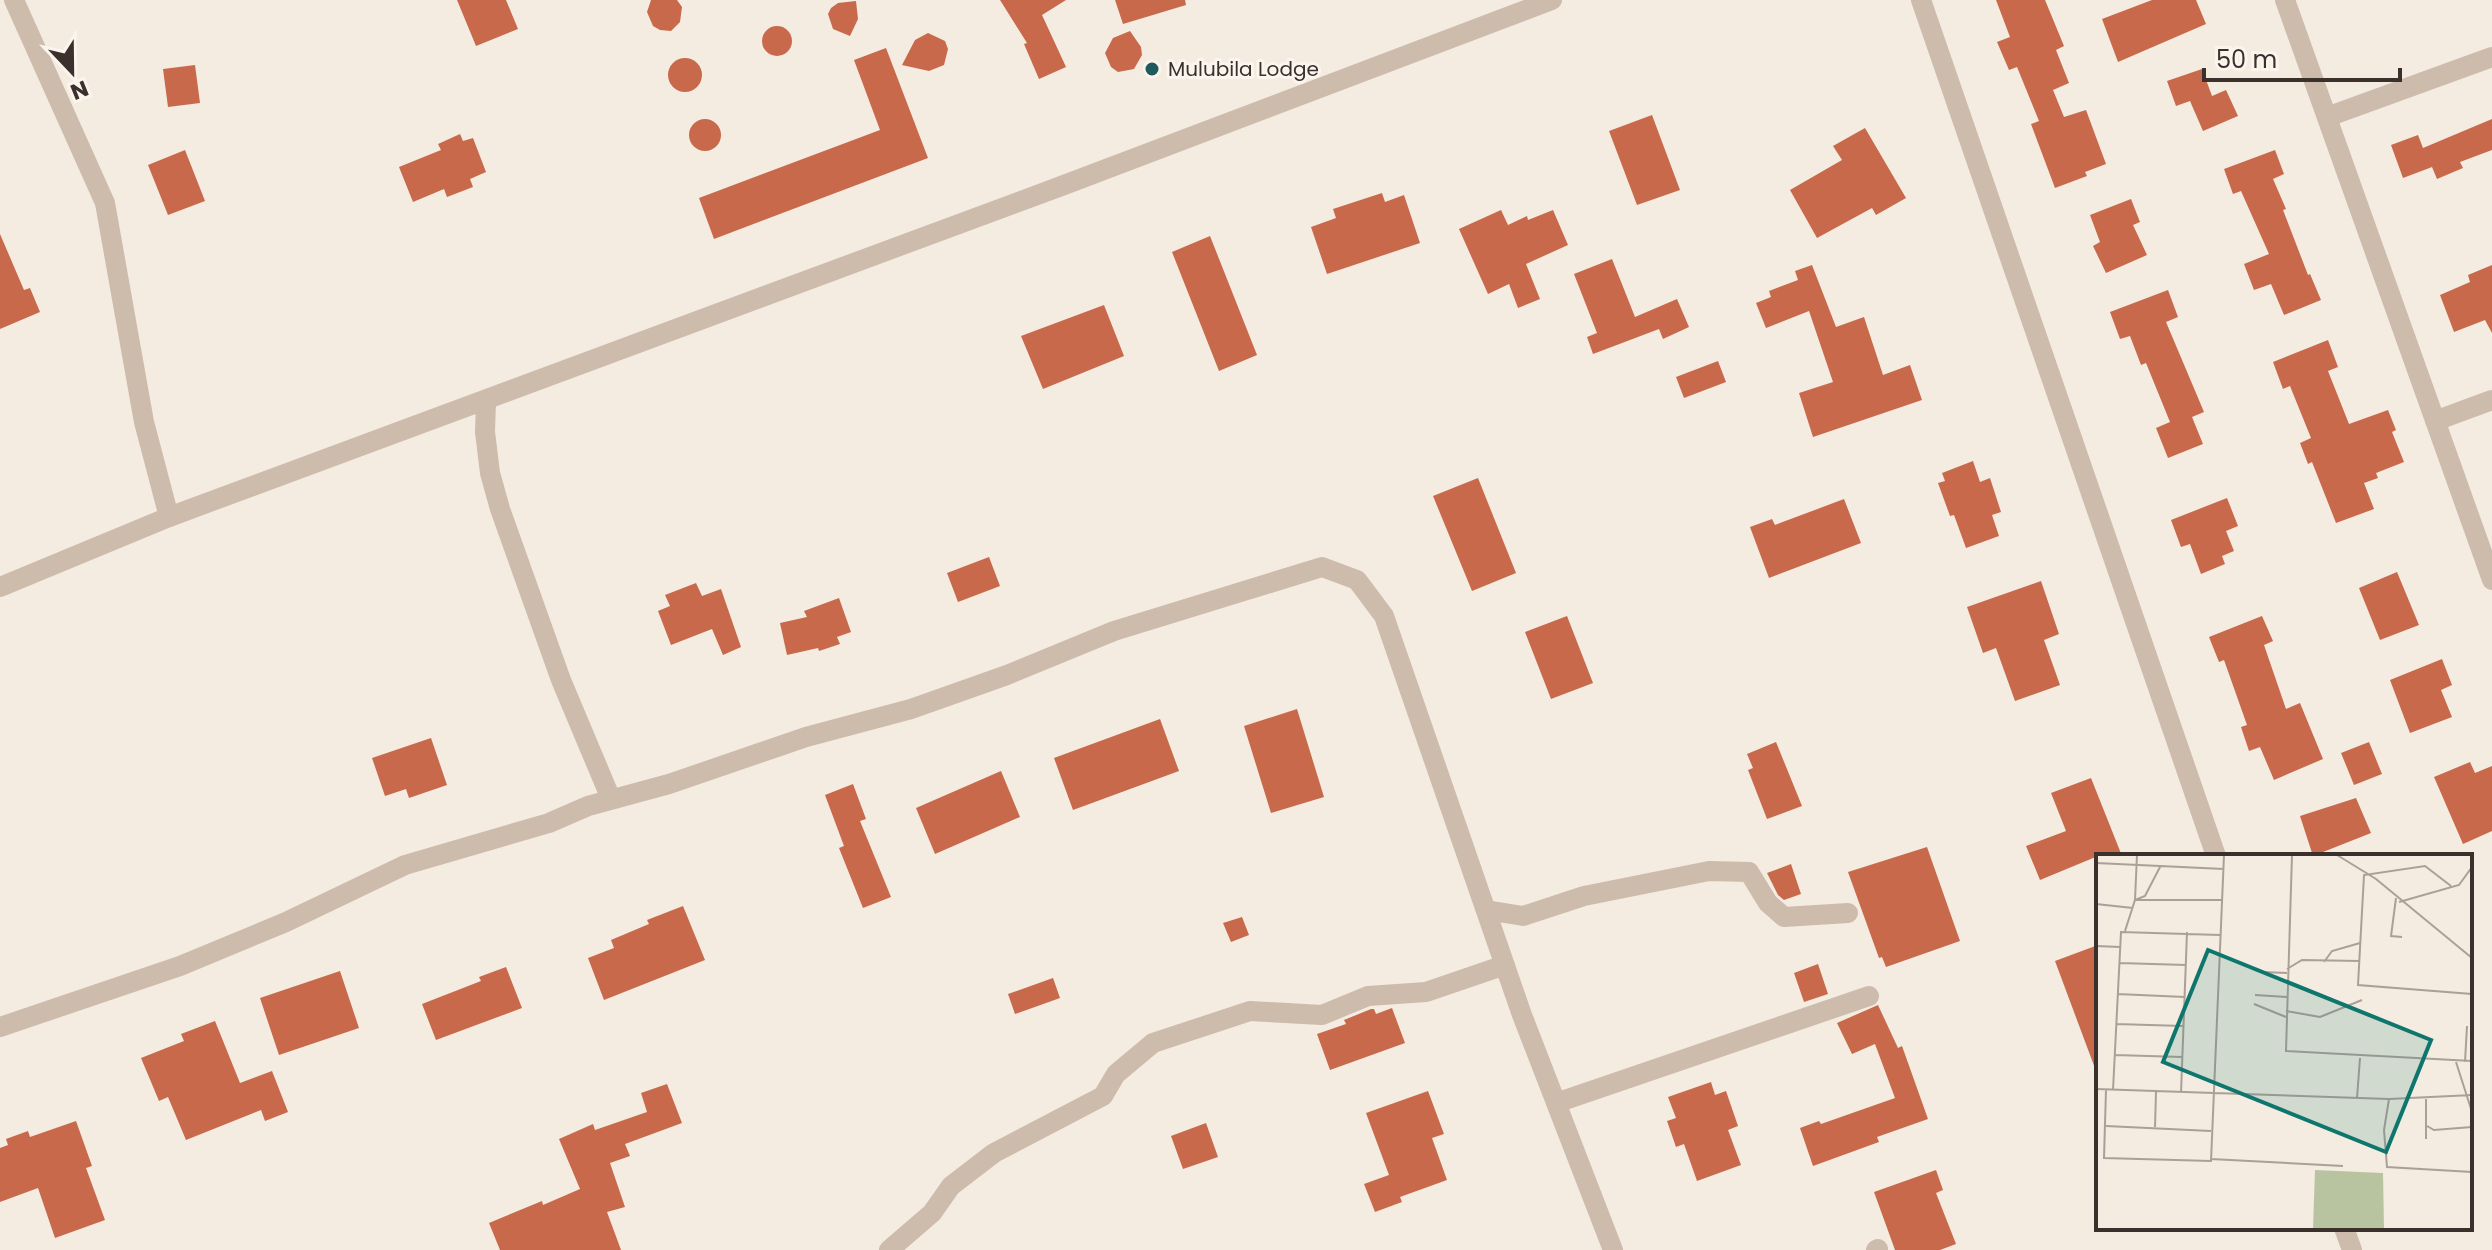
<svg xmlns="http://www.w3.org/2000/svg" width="2492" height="1250" font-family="Poppins,sans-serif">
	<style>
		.building { fill: #c8694b }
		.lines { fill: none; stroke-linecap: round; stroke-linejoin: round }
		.minor { stroke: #cdbbac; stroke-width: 20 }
		.tertiary { stroke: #cdbbac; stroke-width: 20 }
		.poi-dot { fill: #1f5a5e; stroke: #fbf5ee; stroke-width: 3 }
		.labels { text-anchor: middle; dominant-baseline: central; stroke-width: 6; stroke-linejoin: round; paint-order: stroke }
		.poi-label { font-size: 20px; fill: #3b302b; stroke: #fbf5ee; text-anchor: start }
		.inset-road { fill: none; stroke: #aaa098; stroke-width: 2 }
		.view { fill: #0f766e; fill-opacity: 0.15; stroke: #0f766e; stroke-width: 4 }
		.inset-edge { fill: none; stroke: #3b302b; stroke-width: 4 }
	</style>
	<rect width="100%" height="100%" fill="#f4ebe1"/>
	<path class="building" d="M 457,0 L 506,0 L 518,29 L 476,46 Z
		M 651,0 L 677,0 L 682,7 L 680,22 L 671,31 L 660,30 L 653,26 L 647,12 Z
		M 1000,0 L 1066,0 L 1042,15 L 1066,67 L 1039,79 L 1024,44 L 1027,43 Z
		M 1115,0 L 1185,0 L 1186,5 L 1123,24 Z
		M 1996,0 L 2045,0 L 2064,46 L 2056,50 L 2069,83 L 2053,90 L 2064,117 L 2086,110 L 2106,164 L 2085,172 L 2087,176 L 2055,188 L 2031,124 L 2039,121 L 2017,67 L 2009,70 L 1997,42 L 2010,37 Z
		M 2152,0 L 2196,0 L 2206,24 L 2118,62 L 2102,19 Z
		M 856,1 L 858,19 L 850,36 L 833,29 L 828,14 L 831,8 L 838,3 Z
		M762 41a15 15 0 1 1 30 0a15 15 0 1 1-30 0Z
		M 1130,31 L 1141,47 L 1142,55 L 1134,69 L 1118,72 L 1111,67 L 1105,53 L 1113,38 Z
		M 928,33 L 945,41 L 948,49 L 944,65 L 929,71 L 902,65 L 915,40 Z
		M 886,48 L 928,158 L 714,239 L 699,198 L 880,130 L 854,60 Z
		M668 75a17 17 0 1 1 34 0a17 17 0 1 1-34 0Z
		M 195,65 L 200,103 L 168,107 L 163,69 Z
		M 2202,69 L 2212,96 L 2226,90 L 2238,116 L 2203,131 L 2190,101 L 2176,106 L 2167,81 Z
		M 1652,115 L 1680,190 L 1637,205 L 1609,131 Z
		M689 135a16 16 0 1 1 32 0a16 16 0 1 1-32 0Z
		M 2492,119 L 2492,150 L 2460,162 L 2463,168 L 2437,179 L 2432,167 L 2403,178 L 2391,145 L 2418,135 L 2423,148 Z
		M 1865,128 L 1906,198 L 1876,215 L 1872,208 L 1817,238 L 1790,190 L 1842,160 L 1833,146 Z
		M 460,134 L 463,141 L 473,138 L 486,172 L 470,179 L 473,187 L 447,197 L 444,189 L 413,202 L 399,167 L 441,150 L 438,144 Z
		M 185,150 L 205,201 L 168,215 L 148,165 Z
		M 2275,150 L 2284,174 L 2273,179 L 2286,209 L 2283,210 L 2308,275 L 2310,274 L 2321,300 L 2284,315 L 2271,284 L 2254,290 L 2244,264 L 2269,254 L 2241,191 L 2233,194 L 2224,169 Z
		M 1382,193 L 1385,202 L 1404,195 L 1420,243 L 1327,274 L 1311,227 L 1336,218 L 1333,209 Z
		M 2131,199 L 2140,222 L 2133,225 L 2147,255 L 2106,273 L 2093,246 L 2100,242 L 2090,215 Z
		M 1501,210 L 1508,225 L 1527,216 L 1528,220 L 1553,210 L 1568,245 L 1526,264 L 1540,299 L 1518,308 L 1509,284 L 1488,294 L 1459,229 Z
		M 0,234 L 24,290 L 30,288 L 40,312 L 0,329 Z
		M 1210,236 L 1257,355 L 1219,371 L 1172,252 Z
		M 1612,259 L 1635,317 L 1677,299 L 1689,327 L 1663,339 L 1659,329 L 1593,354 L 1587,337 L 1597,333 L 1574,274 Z
		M 1812,265 L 1836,327 L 1864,317 L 1883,375 L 1910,365 L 1922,400 L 1813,437 L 1799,393 L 1833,382 L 1809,311 L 1766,328 L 1756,303 L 1771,297 L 1769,291 L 1798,280 L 1795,271 Z
		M 2492,265 L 2492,333 L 2485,320 L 2454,332 L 2440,295 L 2470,282 L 2468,275 Z
		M 2168,290 L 2178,317 L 2166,322 L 2204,412 L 2192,417 L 2203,444 L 2168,458 L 2156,428 L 2170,422 L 2146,363 L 2141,365 L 2130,336 L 2120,339 L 2110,312 Z
		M 1104,305 L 1124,356 L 1043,389 L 1021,336 Z
		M 2328,340 L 2338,367 L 2328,371 L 2349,424 L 2388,410 L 2396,430 L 2392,432 L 2404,462 L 2376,473 L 2378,478 L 2364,483 L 2374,509 L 2336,523 L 2312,462 L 2308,464 L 2300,443 L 2311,438 L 2290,386 L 2283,389 L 2273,362 Z
		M 1718,361 L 1726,382 L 1684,398 L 1676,377 Z
		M 1973,461 L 1980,482 L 1990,478 L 2001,512 L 1992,515 L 1999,536 L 1966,548 L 1954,515 L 1950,516 L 1938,483 L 1945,481 L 1942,473 Z
		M 1478,478 L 1516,573 L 1472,591 L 1433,496 Z
		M 2227,498 L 2238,526 L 2226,531 L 2234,551 L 2222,556 L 2225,564 L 2201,574 L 2190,544 L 2181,547 L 2171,520 Z
		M 1844,499 L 1861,543 L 1769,578 L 1750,527 L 1772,519 L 1775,525 Z
		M 989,557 L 1000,586 L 958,602 L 947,573 Z
		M 2397,572 L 2419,625 L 2380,640 L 2359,588 Z
		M 2041,581 L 2059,634 L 2044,640 L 2060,685 L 2015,701 L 1996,648 L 1983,653 L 1967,607 Z
		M 696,583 L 702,596 L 721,589 L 741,647 L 723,655 L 712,629 L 671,645 L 658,611 L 670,606 L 665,595 Z
		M 839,598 L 851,632 L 837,637 L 840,644 L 819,651 L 818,648 L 787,655 L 780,623 L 807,617 L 804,611 Z
		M 1567,616 L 1593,683 L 1551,699 L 1525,632 Z
		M 2262,616 L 2273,641 L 2264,645 L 2286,709 L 2300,703 L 2323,759 L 2274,780 L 2260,747 L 2249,751 L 2241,727 L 2247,725 L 2224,660 L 2219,662 L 2209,637 Z
		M 2442,659 L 2452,685 L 2441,690 L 2452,717 L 2410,733 L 2390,680 Z
		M 1297,709 L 1324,797 L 1271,813 L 1244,726 Z
		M 1160,719 L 1179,771 L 1073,810 L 1054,758 Z
		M 431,738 L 447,785 L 409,798 L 406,789 L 385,796 L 372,758 Z
		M 1776,742 L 1802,806 L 1767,819 L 1748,770 L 1753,768 L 1747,754 Z
		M 2369,742 L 2382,774 L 2354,785 L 2341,753 Z
		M 2470,762 L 2475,773 L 2492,766 L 2492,831 L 2463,844 L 2434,777 Z
		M 1001,771 L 1020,817 L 935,854 L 916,808 Z
		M 2091,778 L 2122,856 L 2098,856 L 2040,880 L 2026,846 L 2066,831 L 2051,793 Z
		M 853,784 L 866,819 L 860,821 L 891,897 L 863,908 L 839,848 L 844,846 L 825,795 Z
		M 2356,798 L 2371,833 L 2313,856 L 2300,816 Z
		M 1927,847 L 1960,941 L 1886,967 L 1882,957 L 1879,958 L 1848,872 Z
		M 1791,864 L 1801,894 L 1784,900 L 1778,895 L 1767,873 Z
		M 683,906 L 705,960 L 604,1000 L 588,958 L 614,948 L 611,940 L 649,924 L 647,920 Z
		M 1242,917 L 1249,935 L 1231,942 L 1223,923 Z
		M 2098,945 L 2098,1070 L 2096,1071 L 2055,961 Z
		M 1818,964 L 1828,994 L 1804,1002 L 1794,973 Z
		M 506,967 L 522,1008 L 436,1040 L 422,1004 L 481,981 L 479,977 Z
		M 340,971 L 359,1028 L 279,1055 L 260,998 Z
		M 1053,978 L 1060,998 L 1015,1014 L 1008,994 Z
		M 1878,1005 L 1898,1048 L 1902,1046 L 1928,1119 L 1877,1137 L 1879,1142 L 1813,1166 L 1800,1128 L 1819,1121 L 1821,1124 L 1895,1098 L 1875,1044 L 1852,1054 L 1837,1023 Z
		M 1392,1008 L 1405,1043 L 1330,1070 L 1317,1034 L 1346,1024 L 1344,1020 L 1371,1009 L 1374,1009 L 1376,1014 Z
		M 215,1021 L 240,1083 L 272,1071 L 288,1112 L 265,1121 L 261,1110 L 186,1140 L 168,1097 L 159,1101 L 141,1058 L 184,1041 L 181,1034 Z
		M 1711,1082 L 1715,1095 L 1726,1091 L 1738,1126 L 1728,1130 L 1741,1165 L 1697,1181 L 1684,1144 L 1676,1147 L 1667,1121 L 1676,1118 L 1668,1097 Z
		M 667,1084 L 682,1123 L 625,1144 L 630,1156 L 610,1163 L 625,1207 L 607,1212 L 621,1250 L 500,1250 L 489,1223 L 542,1201 L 543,1205 L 580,1189 L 559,1139 L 593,1124 L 595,1130 L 647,1112 L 641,1093 Z
		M 1428,1091 L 1444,1134 L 1432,1138 L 1447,1180 L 1400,1197 L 1402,1202 L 1375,1212 L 1364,1184 L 1389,1175 L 1366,1113 Z
		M 76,1121 L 92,1166 L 86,1168 L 105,1220 L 55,1238 L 38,1188 L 0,1202 L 0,1148 L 8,1145 L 6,1139 L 28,1131 L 30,1137 Z
		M 1206,1123 L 1218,1157 L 1183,1169 L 1171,1136 Z
		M 1936,1170 L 1943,1190 L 1936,1193 L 1956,1244 L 1940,1250 L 1895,1250 L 1874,1192 Z"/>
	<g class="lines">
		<path class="minor" d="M 14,0 L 105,203 L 144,422 L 169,517
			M 1921,0 L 2216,856
			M 2285,0 L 2492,580
			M 2327,117 L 2492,57
			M 486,401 L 485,432 L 490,473 L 500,509 L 561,680 L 611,799
			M 2435,421 L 2492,400
			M 1486,910 L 1523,916 L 1584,896 L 1709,871 L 1749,872 L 1768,903 L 1784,917 L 1848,913
			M 0,1027 L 180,966 L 286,922 L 405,865 L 549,823 L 588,806 L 669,784 L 806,737 L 911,709 L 1007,675 L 1114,631 L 1322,567 L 1357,580 L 1384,616 L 1522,1015 L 1613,1250
			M 1556,1103 L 1869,996
			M 2344,1228 L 2352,1250
			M 889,1250 L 932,1213 L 951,1186 L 994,1153 L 1103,1096 L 1116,1074 L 1153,1043 L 1250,1011 L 1322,1015 L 1368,996 L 1426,992 L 1505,965
			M 1876,1250 L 1878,1249"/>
		<path class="tertiary" d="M 0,587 L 169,517 L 1064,185 L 1552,0"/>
	</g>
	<circle class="poi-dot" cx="1152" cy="69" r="8"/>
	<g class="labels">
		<g class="poi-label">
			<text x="1168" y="69">Mulubila Lodge</text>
		</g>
	</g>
	<g transform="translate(2096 854)">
		<rect width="376" height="376" fill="#f4ebe1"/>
		<path d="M 219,316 L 287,319 L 288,375 L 217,375 Z" fill="#b8c4a0"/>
		<path class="inset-road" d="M 41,1 L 39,46 L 127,46M 196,1 L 190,197 L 376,207M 241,1 L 280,25 L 376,104M 0,9 L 128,15M 355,32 L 329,12 L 268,21 L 262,131 L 376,140M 300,44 L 295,82 L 306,83M 303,48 L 363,31 L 376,13M 0,50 L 37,54M 29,77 L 39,46 L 49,42 L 64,13M 0,92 L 24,93M 228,108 L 236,97 L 264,89M 23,109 L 90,111M 191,115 L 206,106 L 264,107M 167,118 L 191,119M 21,140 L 89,143M 159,141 L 191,143M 158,150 L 190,163M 190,157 L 224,163 L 266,146M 20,170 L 87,172M 19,201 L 86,203M 360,208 L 376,258M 369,208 L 371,172M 0,235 L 293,245 L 376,241M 10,236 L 8,304 L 115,307 L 128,1M 17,236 L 25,78 L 124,81M 85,239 L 91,78M 261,244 L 264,204M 293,245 L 288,276 L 291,313 L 376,318M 10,272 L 115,277M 331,272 L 338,276 L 376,273M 59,273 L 60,238M 330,285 L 330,245M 115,305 L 247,312"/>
		<path class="view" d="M 112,96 L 335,186 L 290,298 L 67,208 Z"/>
		<rect width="376" height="376" class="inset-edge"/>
	</g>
	<g transform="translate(72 72) rotate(158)" stroke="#fbf5ee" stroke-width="6" paint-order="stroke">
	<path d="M0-6L14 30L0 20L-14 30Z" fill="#3b302b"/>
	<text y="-12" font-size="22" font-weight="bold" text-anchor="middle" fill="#3b302b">N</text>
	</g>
	<path d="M2204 68v12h196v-12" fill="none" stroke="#3b302b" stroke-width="4"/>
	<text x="2216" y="68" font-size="24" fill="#3b302b" stroke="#fbf5ee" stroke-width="6" paint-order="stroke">50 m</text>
</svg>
